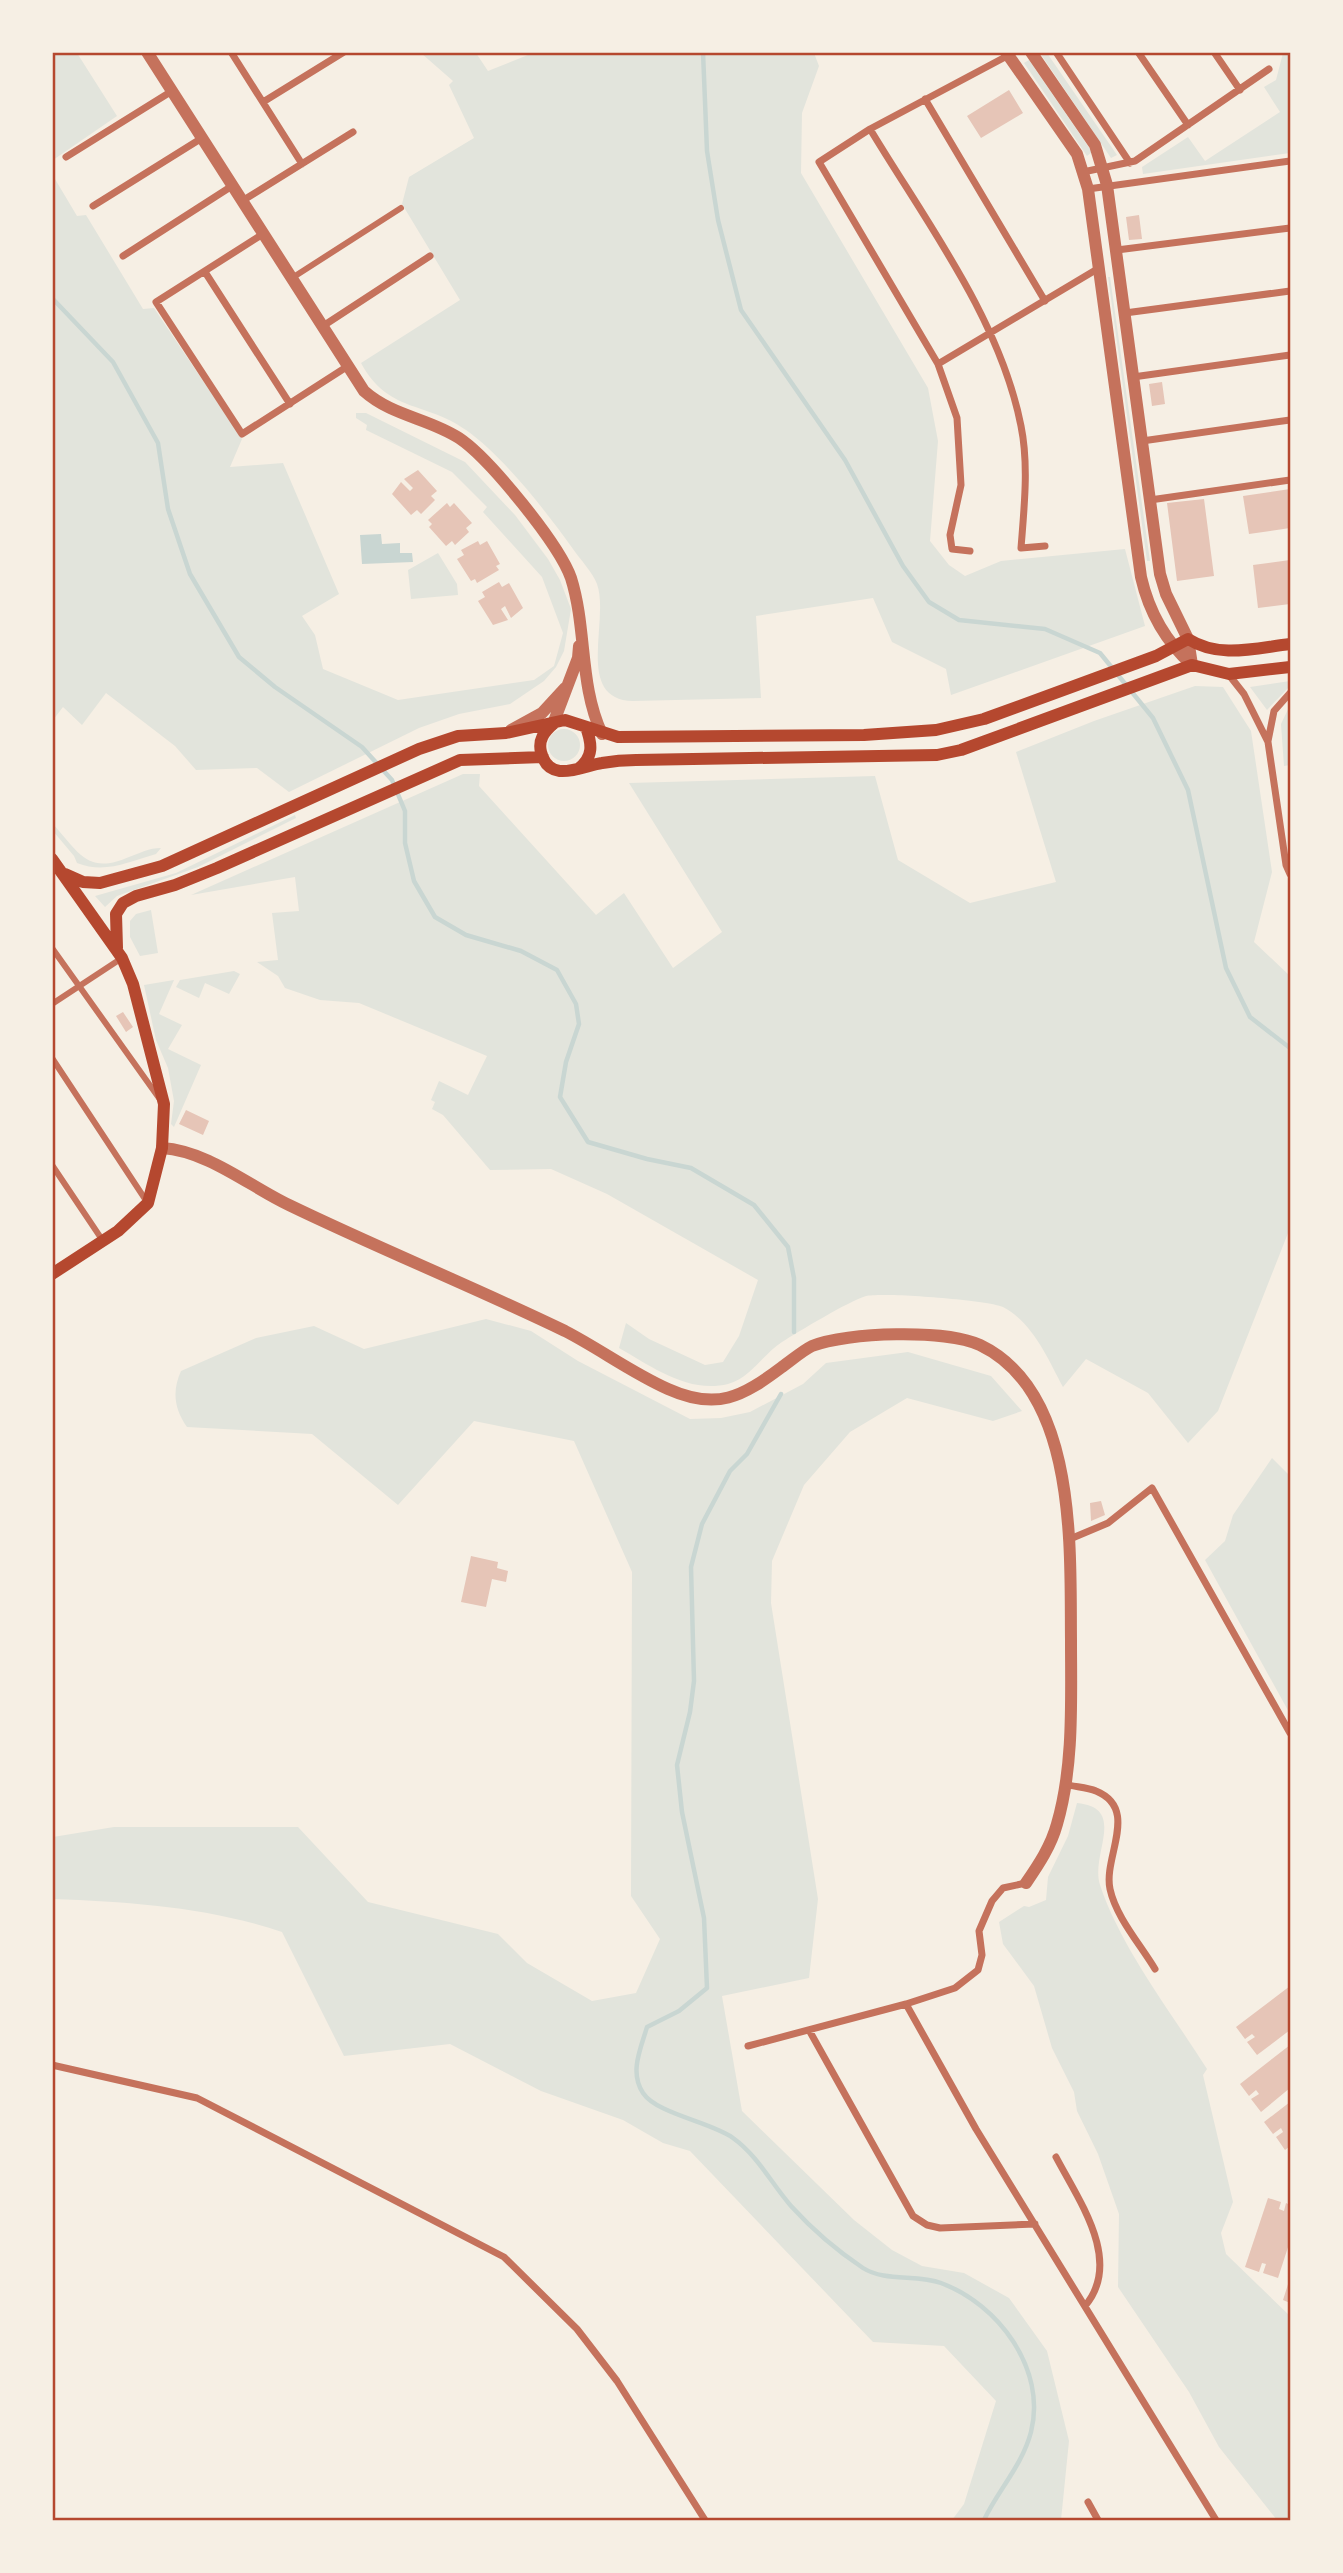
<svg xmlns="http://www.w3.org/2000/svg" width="1343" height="2573" font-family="Lora,serif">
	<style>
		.green { fill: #e2e4dc }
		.water { fill: #c9d6d2 }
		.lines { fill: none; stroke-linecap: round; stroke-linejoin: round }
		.stream { stroke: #c9d6d2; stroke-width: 4.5 }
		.building { fill: #e6c5b7 }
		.pedestrian { stroke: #c5725c; stroke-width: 6 }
		.minor { stroke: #c5725c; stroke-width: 7 }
		.tertiary { stroke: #c5725c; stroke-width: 12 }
		.secondary { stroke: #b5482f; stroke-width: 12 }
		.neatline { fill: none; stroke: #b5482f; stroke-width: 2.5 }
	</style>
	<rect width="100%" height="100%" fill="#f6efe4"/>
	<path class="green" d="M 53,52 L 77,53 L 117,116 L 53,160 Z
		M 421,53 L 476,53 L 488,71 L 533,53 L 814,53 L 819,66 L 802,113 L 801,173 L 928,388 L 938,441 L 930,541 L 949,565 L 965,576 L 1001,561 L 1125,549 L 1145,626 L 951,695 L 946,669 L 892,642 L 873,598 L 756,616 L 761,698 L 633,701 C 574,699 610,621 597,584 C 593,573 580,559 573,549 C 545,510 504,457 466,430 C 425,401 388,413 361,363 L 460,300 L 402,204 L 409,177 L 474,138 L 449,85 L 453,81 Z
		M 1040,53 L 1047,53 L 1117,155 L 1111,158 Z
		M 1283,53 L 1290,53 L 1290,153 L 1143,174 L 1142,167 L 1188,137 L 1205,161 L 1280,112 L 1264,87 L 1276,80 Z
		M 1029,60 L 1092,152 L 1087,156 L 1024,63 Z
		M 52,174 L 77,216 L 86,215 L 143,309 L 154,308 L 242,439 L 230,467 L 283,463 L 339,594 L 302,616 L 315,635 L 323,669 L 398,700 L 534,680 L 554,666 L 563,633 L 542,577 L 483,512 L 487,507 L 452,472 L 366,430 L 367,425 L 356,418 L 356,413 L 366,413 L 465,462 L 515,515 L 548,559 L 560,580 L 571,609 L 564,651 L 556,667 L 544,681 L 510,704 L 459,714 L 419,728 L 289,792 L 257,768 L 196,770 L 175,746 L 106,693 L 82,725 L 63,707 L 53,720 Z
		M 1108,277 L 1110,277 L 1150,561 L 1147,561 Z
		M 438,553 L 457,584 L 458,595 L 411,599 L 408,570 Z
		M 1290,681 L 1290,686 L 1267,710 L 1250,687 Z
		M 1195,686 L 1223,687 L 1251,731 L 1272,872 L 1254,942 L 1290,976 L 1290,1228 L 1218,1411 L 1188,1443 L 1148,1393 L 1086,1359 L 1063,1387 C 1048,1359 1033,1323 1003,1307 C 989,1300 882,1292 866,1296 C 849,1301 798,1332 782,1342 C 762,1355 752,1377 728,1384 C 688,1394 651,1366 619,1348 L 626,1323 L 649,1339 L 705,1365 L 723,1362 L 739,1336 L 758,1280 L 607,1194 L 551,1169 L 490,1170 L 443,1115 L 432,1109 L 435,1102 L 431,1100 L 439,1081 L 468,1095 L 487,1056 L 359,1003 L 320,1000 L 285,988 L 278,976 L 257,962 L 278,960 L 272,913 L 299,911 L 295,877 L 191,895 L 463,774 L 480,774 L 479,786 L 596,915 L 624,893 L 673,968 L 722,932 L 629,783 L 875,776 L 898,860 L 970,903 L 1056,882 L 1016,752 L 1094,721 Z
		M 1290,705 L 1290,765 L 1284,766 L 1281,724 Z
		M548 745a16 16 0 1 1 32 0a16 16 0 1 1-32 0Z
		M 295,815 L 296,818 L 198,867 L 117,896 L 105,907 L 95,896 L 176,873 Z
		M 53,824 C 79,853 88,875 129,857 C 140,853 149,848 161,848 L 156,854 C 128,862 105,874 77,863 L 74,856 L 53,831 Z
		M 151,910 L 158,953 L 140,956 L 130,937 L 130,921 L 136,914 Z
		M 234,971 L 240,974 L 229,994 L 205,983 L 199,998 L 176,987 L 180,980 Z
		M 174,980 L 159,1014 L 182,1025 L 168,1049 L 201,1065 L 174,1127 L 171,1124 L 174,1101 L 168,1068 L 156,1040 L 144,985 Z
		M 486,1319 L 531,1331 L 578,1361 L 690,1419 L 721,1418 L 750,1412 L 803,1384 L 826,1363 L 908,1352 L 991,1376 L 1022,1411 L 993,1421 L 907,1398 L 850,1432 L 804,1485 L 772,1561 L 771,1603 L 818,1899 L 809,1978 L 722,1996 L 742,2111 L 854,2220 L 892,2250 L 922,2266 L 964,2273 L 1009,2298 L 1047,2351 L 1069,2441 L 1061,2520 L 952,2520 L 964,2504 L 996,2401 L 944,2346 L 873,2342 L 690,2151 L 663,2143 L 623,2120 L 541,2091 L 450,2044 L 344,2056 L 282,1932 C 207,1907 131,1902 53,1899 L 53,1837 L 114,1827 L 298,1827 L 368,1902 L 498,1934 L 527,1963 L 592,2001 L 636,1993 L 660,1939 L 631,1896 L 632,1572 L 574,1441 L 474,1421 L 398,1505 L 312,1434 L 187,1427 C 174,1408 172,1391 181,1371 L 256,1338 L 314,1326 L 364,1349 Z
		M 1272,1458 L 1290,1476 L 1290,1714 L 1205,1560 L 1225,1541 L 1233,1515 Z
		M 1077,1803 C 1128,1808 1090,1854 1100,1885 C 1121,1948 1171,2012 1207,2069 L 1203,2075 L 1233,2202 L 1221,2233 L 1226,2254 L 1290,2316 L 1290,2520 L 1277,2520 L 1219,2447 L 1189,2392 L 1118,2287 L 1119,2214 L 1098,2154 L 1077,2111 L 1074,2092 L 1052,2048 L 1034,1986 L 1003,1944 L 999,1922 L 1024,1906 L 1029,1907 L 1046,1900 L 1048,1877 L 1068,1836 Z"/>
	<path class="water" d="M 381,534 L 382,544 L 400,543 L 400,553 L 412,553 L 413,562 L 362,564 L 360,535 Z"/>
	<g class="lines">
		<path class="stream" d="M 703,52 L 707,151 L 718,220 L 741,310 L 845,460 L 903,566 L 929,602 L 959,620 L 1045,629 L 1100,653 L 1153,718 L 1188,790 L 1226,968 L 1250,1017 L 1290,1048
			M 52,298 L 113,362 L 158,443 L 168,509 L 190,574 L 239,657 L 275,687 L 362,747 L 392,780 L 405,811 L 405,843 L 414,881 L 435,917 L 466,935 L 521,951 L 557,970 L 576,1004 L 579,1024 L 566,1062 L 560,1097 L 588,1142 L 647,1159 L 691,1168 L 754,1205 L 788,1247 L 794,1278 L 794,1332
			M 781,1394 L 747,1454 L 730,1471 L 702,1524 L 691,1567 L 694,1681 L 690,1712 L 677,1765 L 682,1812 L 704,1918 L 707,1988 L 679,2011 L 647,2027 C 641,2048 629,2072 643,2093 C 657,2114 711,2122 733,2138 C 758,2156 771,2183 791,2206 C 811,2228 839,2252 863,2268 C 885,2282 917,2274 941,2283 C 998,2304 1047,2369 1031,2432 C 1022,2466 998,2490 984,2520"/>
	</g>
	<path class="building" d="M 1009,90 L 1023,113 L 981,138 L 967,116 Z
		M 1139,215 L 1142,239 L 1129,240 L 1126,217 Z
		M 1162,382 L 1165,404 L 1152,406 L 1149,384 Z
		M 418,470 L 437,491 L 431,496 L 435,500 L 421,514 L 417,510 L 411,515 L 392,494 L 401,482 L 410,491 L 413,488 L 404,479 Z
		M 1290,489 L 1290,528 L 1249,534 L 1243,496 Z
		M 1204,499 L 1214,576 L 1177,581 L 1167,503 Z
		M 447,503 L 450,507 L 454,503 L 472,523 L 466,528 L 469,532 L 455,545 L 452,541 L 446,546 L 429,527 L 432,524 L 428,520 Z
		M 478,541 L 480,545 L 487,541 L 500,564 L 496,566 L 499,570 L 477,583 L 475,579 L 471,581 L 457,559 L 464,555 L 461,550 Z
		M 1290,560 L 1290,604 L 1258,608 L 1253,565 Z
		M 499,582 L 502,587 L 509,583 L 523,608 L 511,618 L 505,606 L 501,609 L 508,620 L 493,625 L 478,601 L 485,597 L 482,592 Z
		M 123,1012 L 133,1027 L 126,1032 L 116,1016 Z
		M 186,1110 L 209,1121 L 203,1135 L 179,1124 Z
		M 1101,1501 L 1105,1515 L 1091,1521 L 1090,1503 Z
		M 471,1556 L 498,1562 L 497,1568 L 508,1571 L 506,1582 L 492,1579 L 486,1607 L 461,1602 Z
		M 1290,1986 L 1290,2030 L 1257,2055 L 1247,2042 L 1255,2037 L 1252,2034 L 1245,2039 L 1236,2027 Z
		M 1290,2045 L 1290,2088 L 1261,2112 L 1251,2099 L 1259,2094 L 1256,2090 L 1249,2096 L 1240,2084 Z
		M 1290,2102 L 1290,2146 L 1285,2150 L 1276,2137 L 1283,2132 L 1281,2128 L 1273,2134 L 1264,2122 Z
		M 1268,2198 L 1281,2202 L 1279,2209 L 1284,2211 L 1286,2203 L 1290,2205 L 1290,2241 L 1278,2278 L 1263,2273 L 1266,2264 L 1262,2263 L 1259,2272 L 1245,2267 Z
		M 1290,2278 L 1290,2303 L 1283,2300 Z"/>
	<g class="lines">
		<path class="pedestrian" d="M 292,278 L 401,208
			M 52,948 L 159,1098
			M 52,1004 L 122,958
			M 52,1058 L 147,1202
			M 52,1165 L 103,1241"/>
		<path class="minor" d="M 231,52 L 302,164
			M 1056,52 L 1130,163
			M 1138,52 L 1188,125
			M 1214,52 L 1240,90
			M 925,99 L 1045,301
			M 263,102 L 344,52
			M 870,129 C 926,222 1000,319 1021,426 C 1029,465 1024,509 1021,548 L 1045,546
			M 66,157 L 172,91
			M 1083,172 L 1135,161 L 1269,69
			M 1088,189 L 1290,161
			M 242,201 L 353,132
			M 93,206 L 202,138
			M 263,234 L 156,302 L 242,434 L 348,366
			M 1117,250 L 1290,228
			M 123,256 L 232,186
			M 205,272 L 290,404
			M 1125,313 L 1290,291
			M 323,326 L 430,256
			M 938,364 L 1099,268
			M 1133,377 L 1290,355
			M 1142,441 L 1290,420
			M 1150,500 L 1290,480
			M 970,551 L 952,549 L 950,535 L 961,485 L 957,418 L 938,364 L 819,162 L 870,129 L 1009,55
			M 1229,675 L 1244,694 L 1268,742 L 1286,865 L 1290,874
			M 1268,741 L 1274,711 L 1290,693
			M 1070,1539 L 1108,1523 L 1152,1488 L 1290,1733
			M 1064,1784 C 1074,1787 1087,1787 1096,1791 C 1140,1809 1103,1857 1110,1889 C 1116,1917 1140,1944 1155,1969
			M 1026,1883 L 1003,1888 L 992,1901 L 979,1931 L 982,1955 L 978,1970 L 955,1988 L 906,2004 L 976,2129 L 1216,2520
			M 809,2030 L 913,2216 L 927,2225 L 940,2228 L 1035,2224
			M 748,2046 L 906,2004
			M 52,2065 L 197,2098 L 504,2257 L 577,2329 L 617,2381 L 705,2520
			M 1056,2157 C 1079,2201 1123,2261 1085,2306
			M 1088,2502 L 1098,2520"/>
		<path class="tertiary" d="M 147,52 L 364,391 C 392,416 428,418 459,438 C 489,458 559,544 571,578 C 587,629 579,685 602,734
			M 1006,52 L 1077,154 L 1088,189 L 1141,577 C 1149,612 1165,641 1192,665
			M 1031,52 L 1095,145 L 1107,185 L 1160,574 L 1166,594 L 1188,639 L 1192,665
			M 553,724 L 578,658 L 579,646
			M 511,730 L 542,713 L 565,688
			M 162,1148 C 208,1151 249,1186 289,1205 C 380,1249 474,1287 565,1331 C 600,1349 632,1373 668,1389 C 717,1411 742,1397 782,1367 C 792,1360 802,1351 812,1346 C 847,1332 946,1329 980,1345 C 1078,1392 1070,1549 1071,1640 C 1071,1700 1074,1766 1057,1824 C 1051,1846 1039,1864 1026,1883"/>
		<path class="secondary" d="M 553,724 C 544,732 538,740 541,752 C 549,785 582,766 602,763 C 613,761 625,760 636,760 L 937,755 L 961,750 L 1192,665 L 1229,674 L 1290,667
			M 578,769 C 594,757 592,744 586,727
			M 52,859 L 122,958 L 133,984 L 164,1104 L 162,1148 L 148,1203 L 118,1231 L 52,1274
			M 65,874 L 83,882 L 100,883 L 162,866 L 419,749 L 458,736 L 506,733 L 565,720 L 618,737 L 864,735 L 936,730 L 984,719 L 1156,656 L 1188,639 C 1220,659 1255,648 1290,644
			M 117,948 L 116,914 L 123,903 L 136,896 L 175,885 L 217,868 L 460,760 L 543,757"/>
	</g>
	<rect width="1343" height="2573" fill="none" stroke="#f6efe4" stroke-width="108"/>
	<rect x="54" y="54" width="1235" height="2465" class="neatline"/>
</svg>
